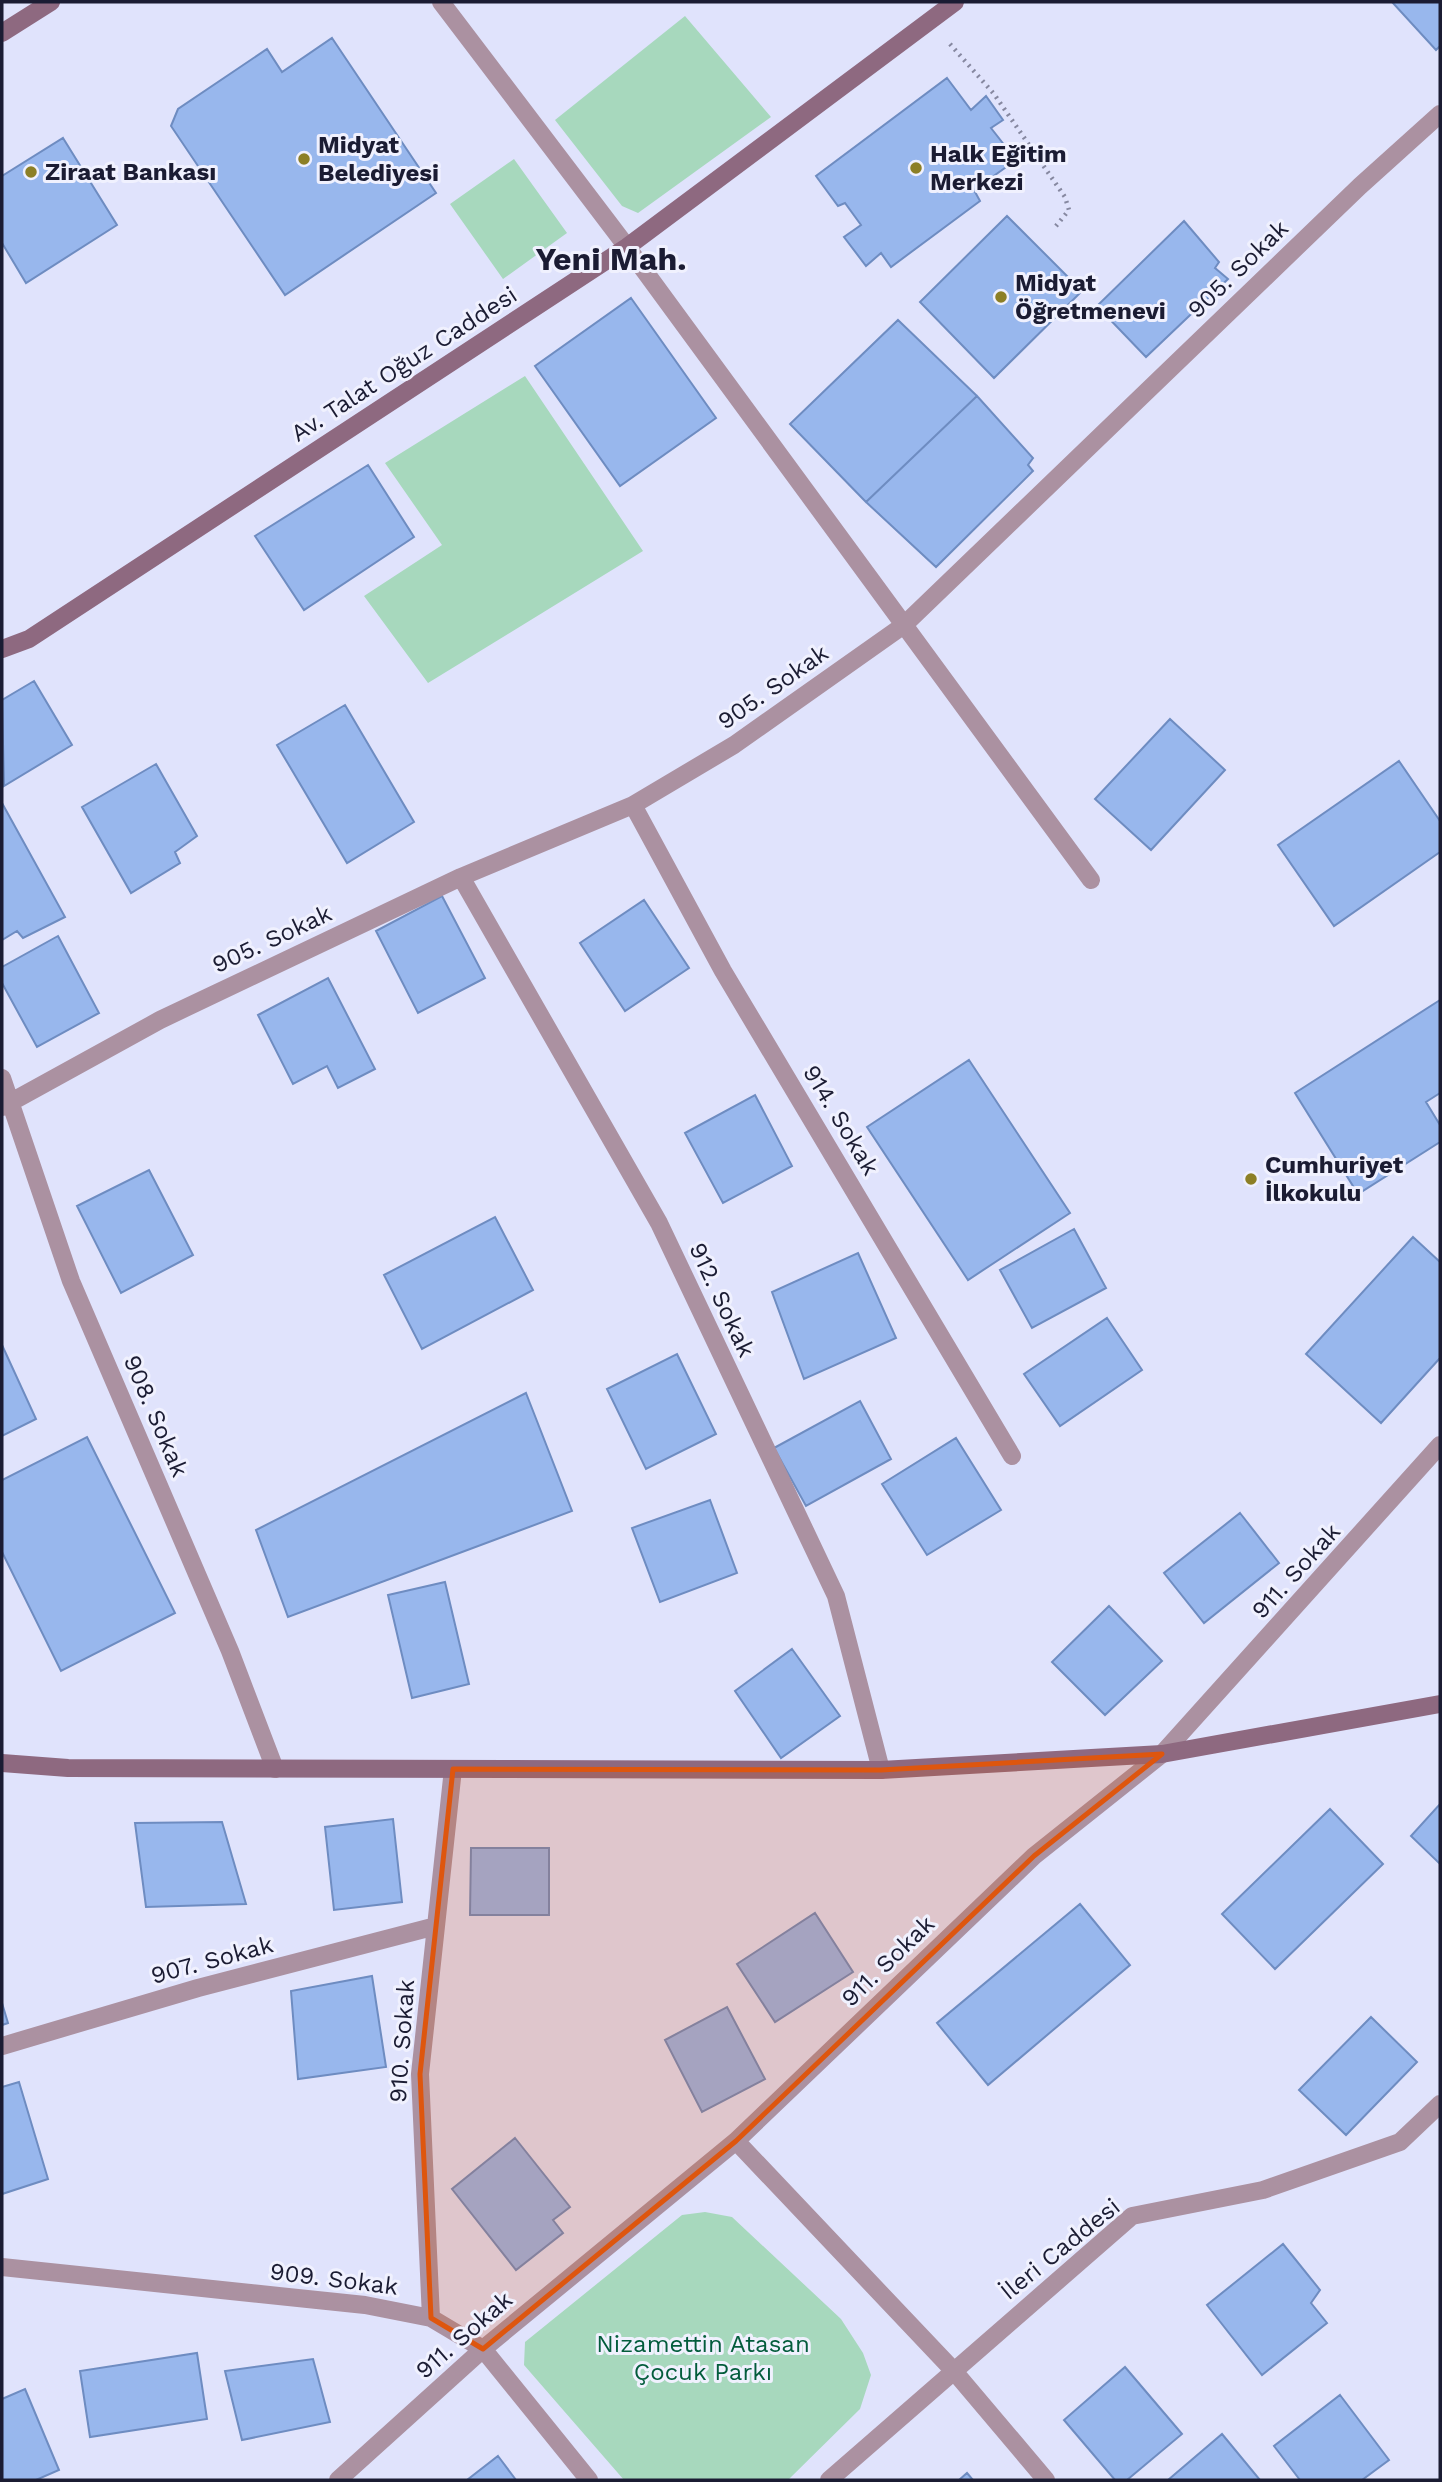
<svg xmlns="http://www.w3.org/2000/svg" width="1442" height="2482" font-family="'Work Sans',sans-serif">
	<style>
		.green { fill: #a7d8bd }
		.building { fill: #98b7ed; stroke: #6e8cc1; stroke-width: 2 }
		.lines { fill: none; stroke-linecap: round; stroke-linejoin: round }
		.path { stroke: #8688a0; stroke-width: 4.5; stroke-dasharray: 2 5; stroke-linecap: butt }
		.street { stroke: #ab91a1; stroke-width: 18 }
		.secondary { stroke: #8e6980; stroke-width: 18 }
		.marked { fill: #de560e; fill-opacity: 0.2; stroke: #de560e; stroke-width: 5; stroke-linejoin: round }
		.poi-dot { fill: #8c7f26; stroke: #f0f1fe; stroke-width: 2.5 }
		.labels { text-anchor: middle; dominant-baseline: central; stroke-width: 6; stroke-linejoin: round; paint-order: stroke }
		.poi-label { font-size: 24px; font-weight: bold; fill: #1b1c33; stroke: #f0f1fe; text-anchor: start }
		.street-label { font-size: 24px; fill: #1b1c33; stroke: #f0f1fe }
		.park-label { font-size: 24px; fill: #035c3c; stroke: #f0f1fe }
		.district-label { font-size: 32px; font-weight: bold; fill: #1b1c33; stroke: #f0f1fe }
	</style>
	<rect width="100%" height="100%" fill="#e0e3fc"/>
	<path class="green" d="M 685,16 L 771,117 L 638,213 L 622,206 L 555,120 Z
		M 514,159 L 567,233 L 503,279 L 450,204 Z
		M 525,376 L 643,551 L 428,683 L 364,596 L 442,545 L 385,463 Z
		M 705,2212 L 732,2217 L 841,2319 L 863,2353 L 871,2375 L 860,2409 L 788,2480 L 624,2480 L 524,2365 L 525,2342 L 682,2215 Z"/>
	<path class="building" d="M 1392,2 L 1440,2 L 1440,46 L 1436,50 Z
		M 332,38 L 436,193 L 285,295 L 171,126 L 178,109 L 267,49 L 282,72 Z
		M 947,78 L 971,110 L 986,96 L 1003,120 L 991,128 L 1016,160 L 974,190 L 980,201 L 891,267 L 881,253 L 866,266 L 844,237 L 861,225 L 845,203 L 838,206 L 816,176 Z
		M 63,138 L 117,225 L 26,283 L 2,243 L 2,176 Z
		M 1007,216 L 1082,291 L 994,378 L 920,302 Z
		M 1184,221 L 1219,262 L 1215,268 L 1228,279 L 1146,357 L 1097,306 Z
		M 631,298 L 716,418 L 620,486 L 535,366 Z
		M 898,320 L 977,396 L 866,502 L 790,424 Z
		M 977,396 L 1033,458 L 1028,465 L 1033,471 L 936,567 L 866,502 Z
		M 368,465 L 414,537 L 304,610 L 255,536 Z
		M 34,681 L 72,745 L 4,786 L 2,700 Z
		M 345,705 L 414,822 L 347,863 L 277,745 Z
		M 1170,719 L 1225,770 L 1151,850 L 1095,799 Z
		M 1399,761 L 1440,821 L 1440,852 L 1334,926 L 1278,845 Z
		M 156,764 L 197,836 L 175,852 L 180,863 L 131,893 L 82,807 Z
		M 2,803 L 65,917 L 23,938 L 17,931 L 2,940 Z
		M 442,896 L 485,978 L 418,1013 L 376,931 Z
		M 644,900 L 689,968 L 625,1011 L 580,943 Z
		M 58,936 L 99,1013 L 37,1047 L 2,983 L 2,967 Z
		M 328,978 L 375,1069 L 338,1088 L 327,1066 L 293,1084 L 258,1015 Z
		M 1440,1000 L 1440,1093 L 1426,1102 L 1440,1125 L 1440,1142 L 1358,1194 L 1295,1093 Z
		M 969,1060 L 1070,1213 L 968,1280 L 867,1127 Z
		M 755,1095 L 792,1166 L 723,1203 L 685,1133 Z
		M 149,1170 L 193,1255 L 121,1293 L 77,1206 Z
		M 495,1217 L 533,1290 L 422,1349 L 384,1275 Z
		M 1074,1229 L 1106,1288 L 1032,1328 L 1000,1270 Z
		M 1413,1237 L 1440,1262 L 1440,1358 L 1381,1423 L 1306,1354 Z
		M 858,1253 L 896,1338 L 804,1379 L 772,1292 Z
		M 1107,1318 L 1142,1370 L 1060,1426 L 1024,1374 Z
		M 2,1345 L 36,1419 L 2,1436 Z
		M 677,1354 L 716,1434 L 646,1469 L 607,1389 Z
		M 526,1393 L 572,1511 L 288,1617 L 256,1530 Z
		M 860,1401 L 891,1459 L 806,1506 L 774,1448 Z
		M 87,1437 L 175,1613 L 61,1671 L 2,1552 L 2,1480 Z
		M 956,1438 L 1001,1510 L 927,1555 L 882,1484 Z
		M 710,1500 L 737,1573 L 660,1602 L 632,1528 Z
		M 1240,1513 L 1279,1563 L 1204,1623 L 1164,1573 Z
		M 445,1582 L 469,1684 L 412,1698 L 388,1595 Z
		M 1109,1606 L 1162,1661 L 1105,1715 L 1052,1662 Z
		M 792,1649 L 840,1716 L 781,1758 L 735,1691 Z
		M 1440,1804 L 1440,1864 L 1411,1836 Z
		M 1330,1809 L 1383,1864 L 1275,1969 L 1222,1914 Z
		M 393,1819 L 402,1902 L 334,1910 L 325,1827 Z
		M 222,1822 L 246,1904 L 146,1907 L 135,1823 Z
		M 471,1848 L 549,1848 L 549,1915 L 470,1915 Z
		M 1080,1904 L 1130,1965 L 988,2085 L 937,2023 Z
		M 815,1913 L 853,1972 L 775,2022 L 737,1964 Z
		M 372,1976 L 386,2067 L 298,2079 L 291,1991 Z
		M 2,2003 L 8,2023 L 2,2025 Z
		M 727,2007 L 765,2079 L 702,2112 L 665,2040 Z
		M 1371,2017 L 1417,2062 L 1346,2135 L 1299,2090 Z
		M 19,2082 L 48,2179 L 2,2194 L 2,2087 Z
		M 515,2138 L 570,2207 L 553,2220 L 563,2233 L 516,2270 L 452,2189 Z
		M 1283,2244 L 1320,2290 L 1311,2303 L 1327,2323 L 1262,2375 L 1207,2305 Z
		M 197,2353 L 207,2419 L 90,2437 L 80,2371 Z
		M 313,2359 L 330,2422 L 242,2440 L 225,2371 Z
		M 1125,2367 L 1182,2434 L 1127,2480 L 1115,2480 L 1064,2420 Z
		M 25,2389 L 59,2470 L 36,2480 L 2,2480 L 2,2399 Z
		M 1340,2395 L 1389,2460 L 1362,2480 L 1300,2480 L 1274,2446 Z
		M 1222,2434 L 1260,2480 L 1168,2480 Z
		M 498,2456 L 516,2480 L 467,2480 Z
		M 967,2473 L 973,2480 L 959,2480 Z"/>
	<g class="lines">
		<path class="path" d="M 950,44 L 994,94 L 1065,197 L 1069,210 L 1056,226"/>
		<path class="street" d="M 441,2 L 627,247 L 1091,880
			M 633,805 L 723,971 L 1012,1456
			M 461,877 L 659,1223 L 836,1596 L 881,1770
			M 2,1078 L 71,1281 L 230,1651 L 275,1769
			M 2,1107 L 160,1020 L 461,877 L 633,805 L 734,745 L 904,625 L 1360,186 L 1440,114
			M 2,2046 L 198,1988 L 436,1926
			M 736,2141 L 953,2370 L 1046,2480
			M 2,2267 L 365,2305 L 431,2318 L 483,2349 L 589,2480
			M 431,2318 L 420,2074 L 453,1769
			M 338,2480 L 483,2349 L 736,2141 L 1034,1856 L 1162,1754 L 1440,1445
			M 829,2480 L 1132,2216 L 1263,2190 L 1400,2142 L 1440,2104"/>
		<path class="secondary" d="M 2,33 L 51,2
			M 2,649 L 29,639 L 627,247 L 955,2
			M 2,1763 L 68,1768 L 881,1770 L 1162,1754 L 1440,1704"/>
	</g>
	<path class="marked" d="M 1162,1754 L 1034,1856 L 736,2141 L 483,2349 L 431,2318 L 420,2074 L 453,1769 L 881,1770 Z"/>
	<g class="poi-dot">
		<circle cx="304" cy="159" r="7"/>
		<circle cx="916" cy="168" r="7"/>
		<circle cx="31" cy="172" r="7"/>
		<circle cx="1001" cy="297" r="7"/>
		<circle cx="1251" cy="1179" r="7"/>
	</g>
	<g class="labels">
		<g class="poi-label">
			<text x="318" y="145">Midyat<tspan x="318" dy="28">Belediyesi</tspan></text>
			<text x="930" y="154">Halk Eğitim<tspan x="930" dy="28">Merkezi</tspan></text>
			<text x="45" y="172">Ziraat Bankası</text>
			<text x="1015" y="283">Midyat<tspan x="1015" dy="28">Öğretmenevi</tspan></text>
			<text x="1265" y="1165">Cumhuriyet<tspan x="1265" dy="28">İlkokulu</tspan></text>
		</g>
		<g class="street-label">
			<text transform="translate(1238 269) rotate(-44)">905. Sokak</text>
			<text transform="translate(404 364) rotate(-33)">Av. Talat Oğuz Caddesi</text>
			<text transform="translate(773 687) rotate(-35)">905. Sokak</text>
			<text transform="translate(272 939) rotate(-25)">905. Sokak</text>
			<text transform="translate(841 1120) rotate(59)">914. Sokak</text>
			<text transform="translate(722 1300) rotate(65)">912. Sokak</text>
			<text transform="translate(156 1416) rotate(67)">908. Sokak</text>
			<text transform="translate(1296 1571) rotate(-48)">911. Sokak</text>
			<text transform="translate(212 1960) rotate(-15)">907. Sokak</text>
			<text transform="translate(888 1961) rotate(-44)">911. Sokak</text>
			<text transform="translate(402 2041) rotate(-86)">910. Sokak</text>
			<text transform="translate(1060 2249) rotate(-39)">İleri Caddesi</text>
			<text transform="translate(334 2279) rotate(7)">909. Sokak</text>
			<text transform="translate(464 2335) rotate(-41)">911. Sokak</text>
		</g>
		<g class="park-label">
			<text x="703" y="2344">Nizamettin Atasan<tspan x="703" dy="28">Çocuk Parkı</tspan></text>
		</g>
		<g class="district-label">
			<text x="611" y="259">Yeni Mah.</text>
		</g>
	</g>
	<rect width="1442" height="2482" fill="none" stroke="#1b1c33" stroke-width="7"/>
</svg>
